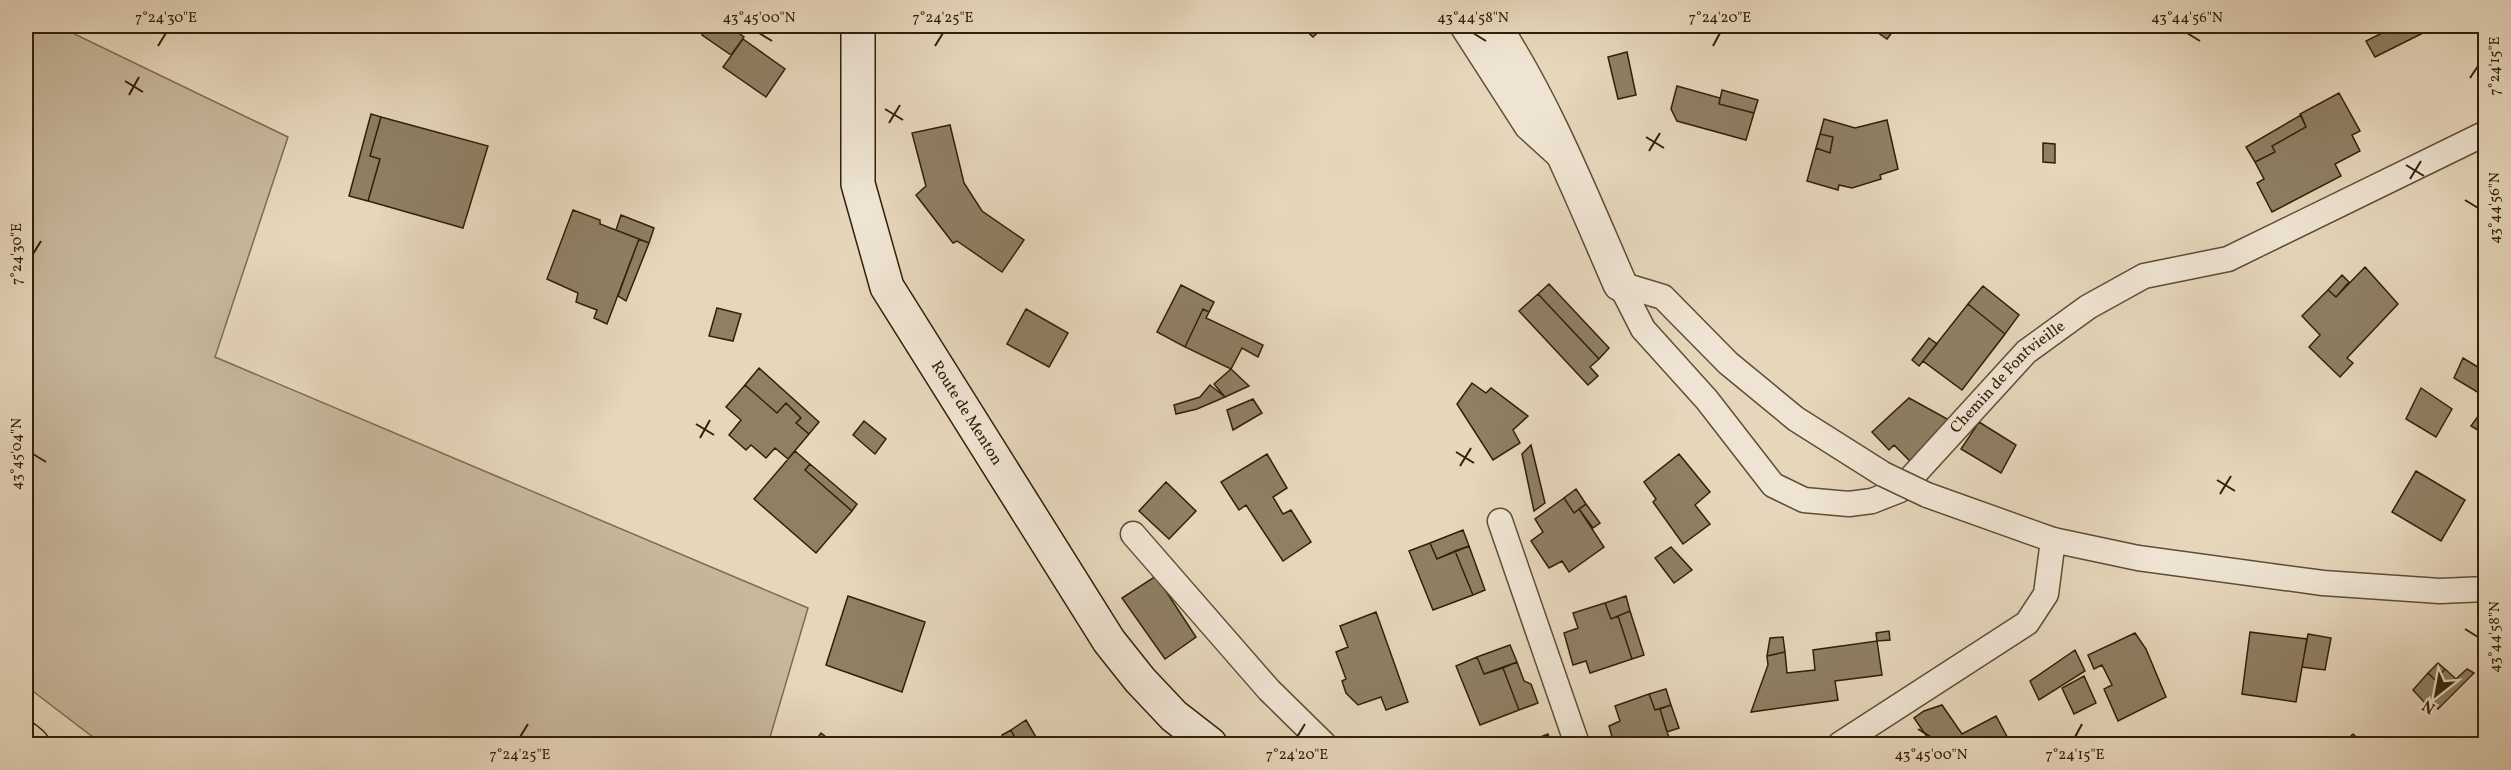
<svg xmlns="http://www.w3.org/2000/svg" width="2511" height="770" font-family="Vollkorn,serif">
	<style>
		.green { fill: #c7b79c; stroke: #7c6c50; stroke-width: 1.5 }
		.building { fill: #8f7f64; stroke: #312005; stroke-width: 1.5 }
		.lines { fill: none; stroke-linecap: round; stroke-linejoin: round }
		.lane-casing { stroke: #5e4e32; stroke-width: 27 }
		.street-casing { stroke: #5e4e32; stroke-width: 36 }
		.secondary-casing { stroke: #312005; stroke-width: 36 }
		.highway-casing { stroke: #312005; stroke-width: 36 }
		.lane { stroke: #efe4d3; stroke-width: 24 }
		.street { stroke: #efe4d3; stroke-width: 33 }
		.secondary { stroke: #efe4d3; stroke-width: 33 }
		.highway { stroke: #e6d6bb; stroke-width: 33 }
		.lane-bridge-casing { stroke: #5e4e32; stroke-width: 27; stroke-linecap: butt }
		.lane-bridge { stroke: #efe4d3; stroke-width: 24 }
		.ticks { fill: none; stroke: #312005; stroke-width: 2 }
		.labels { text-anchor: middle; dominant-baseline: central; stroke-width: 6; stroke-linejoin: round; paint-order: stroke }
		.street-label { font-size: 16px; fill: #312005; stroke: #efe4d3 }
		.neatline { fill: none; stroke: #312005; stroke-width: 2 }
		.ticks-label { font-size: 15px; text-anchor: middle; fill: #312005 }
	</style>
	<rect width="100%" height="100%" fill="#e6d6bb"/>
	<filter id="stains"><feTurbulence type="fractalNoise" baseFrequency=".00333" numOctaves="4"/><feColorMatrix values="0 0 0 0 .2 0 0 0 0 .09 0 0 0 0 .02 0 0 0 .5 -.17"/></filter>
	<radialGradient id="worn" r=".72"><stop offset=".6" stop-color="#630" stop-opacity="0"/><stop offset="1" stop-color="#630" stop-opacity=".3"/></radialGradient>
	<path class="green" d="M 26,26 L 58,26 L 288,137 L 215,357 L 808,608 L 768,744 L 102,744 L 26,686 Z"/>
	<path class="building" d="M 708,26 L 729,26 L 744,37 L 731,55 L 702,35 Z
		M 1301,26 L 1325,26 L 1313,37 Z
		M 1868,26 L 1897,26 L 1887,39 Z
		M 2396,26 L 2437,26 L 2375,57 L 2366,41 Z
		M 743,39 L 785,69 L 766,97 L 723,67 Z
		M 1627,52 L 1636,95 L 1618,99 L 1608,57 Z
		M 1677,86 L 1720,98 L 1719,104 L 1754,113 L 1746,140 L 1677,121 L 1671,109 Z
		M 1722,90 L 1758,100 L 1754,113 L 1719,104 Z
		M 2339,93 L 2360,131 L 2352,135 L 2360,151 L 2335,164 L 2341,176 L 2272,212 L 2257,183 L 2264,179 L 2255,162 L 2275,152 L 2272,146 L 2306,127 L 2300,114 Z
		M 371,114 L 381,117 L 370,156 L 380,159 L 368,201 L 349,196 Z
		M 2301,115 L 2306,127 L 2272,146 L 2275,152 L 2255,162 L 2246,147 Z
		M 381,117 L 488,146 L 463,228 L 368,201 L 380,159 L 370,156 Z
		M 1824,119 L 1855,128 L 1887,120 L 1898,169 L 1880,175 L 1881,179 L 1852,188 L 1839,185 L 1838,190 L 1807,181 L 1816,148 L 1830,153 L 1833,137 L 1820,134 Z
		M 950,125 L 964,183 L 982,211 L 1024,240 L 1002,272 L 957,241 L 953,243 L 916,195 L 926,186 L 912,133 Z
		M 1820,134 L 1833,137 L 1830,153 L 1816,148 Z
		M 2043,143 L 2055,144 L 2055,163 L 2043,162 Z
		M 573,210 L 600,220 L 600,224 L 639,239 L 607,324 L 594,318 L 597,310 L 576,302 L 578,293 L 547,279 Z
		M 621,215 L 654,228 L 649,243 L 616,230 Z
		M 639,239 L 649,243 L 626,301 L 618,296 Z
		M 2365,267 L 2398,304 L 2347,358 L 2353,363 L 2340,377 L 2309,347 L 2320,335 L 2302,316 L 2328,290 L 2336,297 Z
		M 2342,275 L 2349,282 L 2336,297 L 2328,290 Z
		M 1549,284 L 1609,348 L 1599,359 L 1538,294 Z
		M 1181,285 L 1214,302 L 1209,312 L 1203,309 L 1185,347 L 1157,332 Z
		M 1983,286 L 2019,315 L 2005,334 L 1968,304 Z
		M 1538,294 L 1599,359 L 1590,367 L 1598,376 L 1588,385 L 1519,311 Z
		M 1968,304 L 2005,334 L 1962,390 L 1923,361 Z
		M 717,308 L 741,314 L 733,341 L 709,336 Z
		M 1026,309 L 1068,333 L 1049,367 L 1007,344 Z
		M 1203,309 L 1209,312 L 1206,318 L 1263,345 L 1258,357 L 1242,348 L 1231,369 L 1185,347 Z
		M 1929,338 L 1937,344 L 1919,366 L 1912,360 Z
		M 2463,358 L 2486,372 L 2486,384 L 2479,393 L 2454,378 Z
		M 759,368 L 819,422 L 809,434 L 796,423 L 801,418 L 786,403 L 777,413 L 745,385 Z
		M 1231,369 L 1249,386 L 1225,397 L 1214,384 Z
		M 1472,383 L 1486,393 L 1491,388 L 1528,416 L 1513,430 L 1520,443 L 1493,460 L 1457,404 Z
		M 745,385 L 777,413 L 786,403 L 801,418 L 796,423 L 809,434 L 788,459 L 775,448 L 766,458 L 751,445 L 746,450 L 729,435 L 741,420 L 726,407 Z
		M 1210,385 L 1225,397 L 1197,409 L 1176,414 L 1174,405 L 1200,397 Z
		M 2421,388 L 2452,409 L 2436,437 L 2406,419 Z
		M 1909,398 L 1949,420 L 1915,466 L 1894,445 L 1889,450 L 1872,432 Z
		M 1253,399 L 1262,413 L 1233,430 L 1227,410 Z
		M 2486,405 L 2486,435 L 2471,426 Z
		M 864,421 L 886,439 L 875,454 L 853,435 Z
		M 1979,422 L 2016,445 L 2001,473 L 1961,449 Z
		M 1531,445 L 1545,503 L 1534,511 L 1522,454 Z
		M 795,451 L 810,464 L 805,470 L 852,511 L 816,553 L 754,499 Z
		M 1267,454 L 1287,488 L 1273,497 L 1283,514 L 1291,510 L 1311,542 L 1283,561 L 1246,505 L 1239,510 L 1221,482 Z
		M 1679,454 L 1710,492 L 1695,505 L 1710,524 L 1683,544 L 1653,502 L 1656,499 L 1644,482 Z
		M 810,464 L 857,504 L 852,511 L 805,470 Z
		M 2416,471 L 2465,500 L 2441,541 L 2392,512 Z
		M 1166,482 L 1196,511 L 1169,539 L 1139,511 Z
		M 1576,489 L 1586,504 L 1574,513 L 1564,498 Z
		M 1564,498 L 1574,513 L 1579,509 L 1604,547 L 1569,572 L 1562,561 L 1549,568 L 1531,541 L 1543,532 L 1535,519 Z
		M 1586,504 L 1600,523 L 1593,528 L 1579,509 Z
		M 1463,530 L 1469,546 L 1437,559 L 1430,543 Z
		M 1430,543 L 1437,559 L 1455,551 L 1473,595 L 1433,610 L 1409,551 Z
		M 1469,546 L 1485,590 L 1473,595 L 1455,551 Z
		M 1671,547 L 1692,570 L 1674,583 L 1655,558 Z
		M 1156,576 L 1196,637 L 1165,659 L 1122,598 Z
		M 848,596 L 925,622 L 902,692 L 826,665 Z
		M 1626,596 L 1630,611 L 1611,619 L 1605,603 Z
		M 1605,603 L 1611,619 L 1618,616 L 1632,659 L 1590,673 L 1586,661 L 1573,665 L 1564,633 L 1578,628 L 1573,613 Z
		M 1630,611 L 1644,655 L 1632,659 L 1618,616 Z
		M 1376,612 L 1408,702 L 1386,710 L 1381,697 L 1358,705 L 1346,693 L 1342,681 L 1346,679 L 1336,652 L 1348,647 L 1340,626 Z
		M 1889,631 L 1890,640 L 1877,641 L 1876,633 Z
		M 2250,632 L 2307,639 L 2296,702 L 2242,694 Z
		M 2135,633 L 2146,649 L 2166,697 L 2118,721 L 2104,689 L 2112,685 L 2102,665 L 2094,669 L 2088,655 Z
		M 2308,634 L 2331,638 L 2325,670 L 2302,667 Z
		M 1783,637 L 1785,652 L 1767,656 L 1770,638 Z
		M 1877,641 L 1882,675 L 1835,681 L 1838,700 L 1751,712 L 1768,665 L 1767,656 L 1785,652 L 1787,673 L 1815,670 L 1813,650 Z
		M 1510,645 L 1517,662 L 1484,674 L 1477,657 Z
		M 2075,650 L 2085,671 L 2039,700 L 2030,681 Z
		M 1477,657 L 1484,674 L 1503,668 L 1519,710 L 1480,725 L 1456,666 Z
		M 1517,662 L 1524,681 L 1531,684 L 1538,703 L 1519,710 L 1503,668 Z
		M 2438,663 L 2445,669 L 2435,680 L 2428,673 Z
		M 2445,669 L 2456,679 L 2467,669 L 2474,673 L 2438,709 L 2430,701 L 2427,705 L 2413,690 L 2428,673 L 2435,680 Z
		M 2084,676 L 2096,703 L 2074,714 L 2062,688 Z
		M 1666,689 L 1671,705 L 1655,710 L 1649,694 Z
		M 1649,694 L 1655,710 L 1660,709 L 1671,744 L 1614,744 L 1609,726 L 1620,721 L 1615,706 Z
		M 1671,705 L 1679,728 L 1667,732 L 1660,709 Z
		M 1942,705 L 1962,734 L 1996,716 L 2011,744 L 1932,744 L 1914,718 L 1924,711 Z
		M 1026,720 L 1040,744 L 1018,744 L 1011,730 Z
		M 1011,730 L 1018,744 L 1003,744 L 1002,735 Z
		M 821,733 L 835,744 L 813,744 Z
		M 1548,734 L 1551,744 L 1522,744 Z
		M 2353,734 L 2364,744 L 2343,744 Z"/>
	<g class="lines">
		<defs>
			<g id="lane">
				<path d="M 1462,26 L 1527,127 L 1560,157"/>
				<path id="s1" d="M 1620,284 L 1643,329 L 1707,400 L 1773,485 L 1804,500 L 1849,504 L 1872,501 L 1900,490 L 2026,352 L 2088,307 L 2144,276 L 2228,259 L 2486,133"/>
				<path d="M 1620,284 L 1663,297 L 1728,363 L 1796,419 L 1883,474"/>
				<path d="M 1927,495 L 2053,540 L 2138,558 L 2323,583 L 2440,591 L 2486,589"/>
				<path d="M 1500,521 L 1577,744"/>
				<path d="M 1133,534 L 1269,690 L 1324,744"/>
				<path d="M 1840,744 L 2027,623 L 2046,594 L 2053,540"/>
			</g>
			<path id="street" d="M 1494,26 C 1546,106 1582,197 1620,284"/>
			<g id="secondary">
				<path id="s2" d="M 858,26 L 858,184 L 887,287 L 1109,641 L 1140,680 L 1174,716 L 1210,744"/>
			</g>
			<path id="highway" d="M 26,739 L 32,744"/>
		</defs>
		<use href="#lane" class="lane-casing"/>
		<use href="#street" class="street-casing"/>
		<use href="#secondary" class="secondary-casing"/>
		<use href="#highway" class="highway-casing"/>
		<use href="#lane" class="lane"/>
		<use href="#street" class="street"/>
		<use href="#secondary" class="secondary"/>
		<use href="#highway" class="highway"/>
		<defs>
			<path id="lane-bridge" d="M 1883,474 L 1927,495"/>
		</defs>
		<use href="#lane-bridge" class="lane-bridge-casing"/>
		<use href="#lane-bridge" class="lane-bridge"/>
	</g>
	<path class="ticks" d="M 759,33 L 772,41M 1473,33 L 1486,41M 2187,33 L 2200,41M 158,46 L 166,33M 935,46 L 943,33M 1713,46 L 1720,33M 2470,78 L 2478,66M 125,81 L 143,92M 129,95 L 139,77M 885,109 L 903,120M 889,123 L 900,105M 1646,137 L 1664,148M 1649,151 L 1660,133M 2406,165 L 2424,176M 2410,179 L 2421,161M 2465,200 L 2478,208M 33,254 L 41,241M 696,424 L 714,435M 700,438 L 710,420M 1456,452 L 1474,463M 33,454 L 46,462M 1460,466 L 1471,448M 2217,480 L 2235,491M 2220,494 L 2231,476M 2465,629 L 2478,637M 1918,729 L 1931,737M 520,737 L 528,724M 1297,737 L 1305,724M 2075,737 L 2082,724"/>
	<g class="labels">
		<g class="street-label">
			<text stroke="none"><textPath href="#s1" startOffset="543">Chemin de Fontvieille</textPath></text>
			<text stroke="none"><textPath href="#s2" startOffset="414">Route de Menton</textPath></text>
		</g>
	</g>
	<rect width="2511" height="770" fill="none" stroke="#e6d6bb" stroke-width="66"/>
	<g transform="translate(2436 695) rotate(211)" stroke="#efe4d3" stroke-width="4.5" paint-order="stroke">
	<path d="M0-4.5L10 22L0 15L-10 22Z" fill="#312005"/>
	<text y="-9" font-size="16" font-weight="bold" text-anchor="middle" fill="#312005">N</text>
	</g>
	<rect x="33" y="33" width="2445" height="704" class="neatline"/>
	<g class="ticks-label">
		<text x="166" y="22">7°24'30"E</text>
		<text x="759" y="22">43°45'00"N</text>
		<text x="943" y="22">7°24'25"E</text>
		<text x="1473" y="22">43°44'58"N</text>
		<text x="1720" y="22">7°24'20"E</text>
		<text x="2187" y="22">43°44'56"N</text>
		<text transform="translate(2494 66) rotate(-90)" y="5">7°24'15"E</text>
		<text transform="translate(2494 208) rotate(-90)" y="5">43°44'56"N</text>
		<text transform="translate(16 254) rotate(-90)" y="5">7°24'30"E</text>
		<text transform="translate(16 454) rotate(-90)" y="5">43°45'04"N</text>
		<text transform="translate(2494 637) rotate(-90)" y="5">43°44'58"N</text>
		<text x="520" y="759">7°24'25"E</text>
		<text x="1297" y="759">7°24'20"E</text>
		<text x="1931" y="759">43°45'00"N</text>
		<text x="2075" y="759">7°24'15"E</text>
	</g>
	<rect width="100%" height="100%" filter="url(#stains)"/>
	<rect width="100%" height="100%" fill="url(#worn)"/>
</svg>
